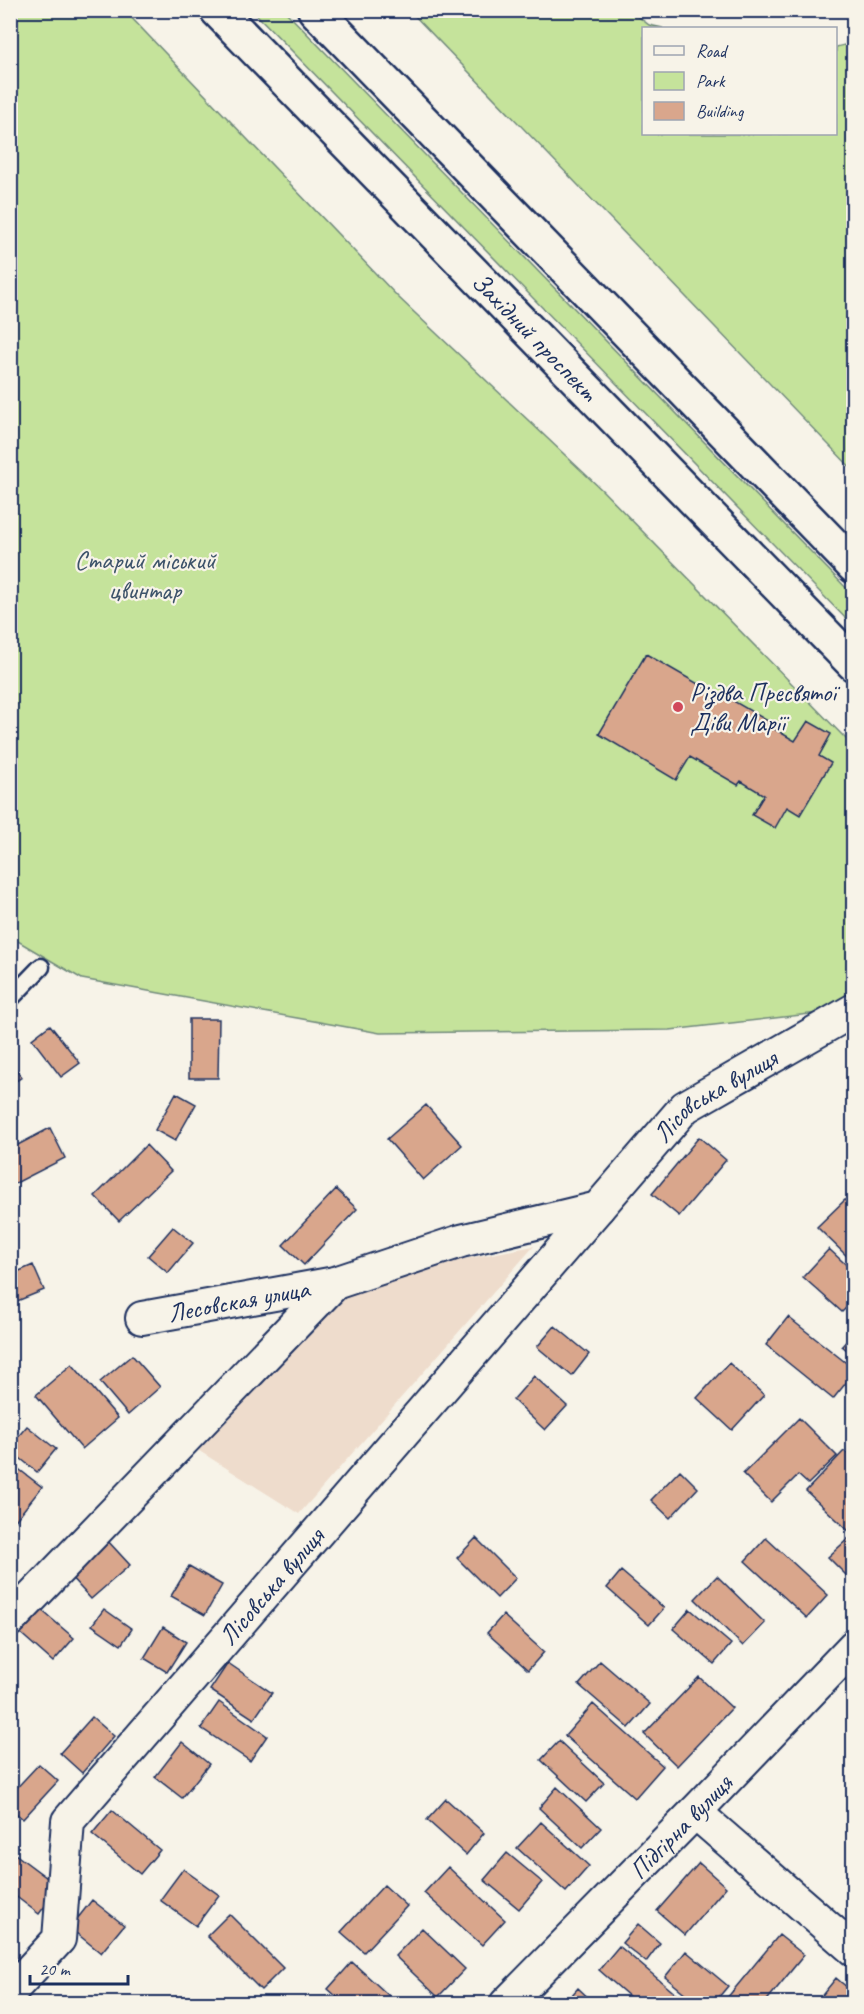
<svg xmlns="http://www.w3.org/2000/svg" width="864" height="2014" font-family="Caveat,sans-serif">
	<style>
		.built { fill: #eedccc }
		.green { fill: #c5e39b; stroke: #70897c; stroke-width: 1.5 }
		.building { fill: #d9a68c; stroke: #1b2f5e; stroke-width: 1.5 }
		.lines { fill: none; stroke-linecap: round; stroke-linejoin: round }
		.lane-casing { stroke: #1b2f5e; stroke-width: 21 }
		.street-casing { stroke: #1b2f5e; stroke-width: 36 }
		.secondary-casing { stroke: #1b2f5e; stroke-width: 38 }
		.lane { stroke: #f7f3e8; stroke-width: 16 }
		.street { stroke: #f7f3e8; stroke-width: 32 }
		.secondary { stroke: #f7f3e8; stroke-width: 33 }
		.poi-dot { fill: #d1495b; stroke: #f7f3e8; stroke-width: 2 }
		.labels { text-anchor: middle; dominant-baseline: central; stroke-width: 4.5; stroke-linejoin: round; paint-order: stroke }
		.street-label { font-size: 26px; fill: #1b2f5e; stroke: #f7f3e8 }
		.park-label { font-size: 26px; fill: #3d536a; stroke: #f7f3e8 }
		.poi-label { font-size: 26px; fill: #1b2f5e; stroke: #f7f3e8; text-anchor: start }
	</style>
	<rect width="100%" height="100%" fill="#f7f3e8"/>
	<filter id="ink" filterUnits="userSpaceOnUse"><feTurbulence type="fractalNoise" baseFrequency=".0167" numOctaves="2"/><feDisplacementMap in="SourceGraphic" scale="12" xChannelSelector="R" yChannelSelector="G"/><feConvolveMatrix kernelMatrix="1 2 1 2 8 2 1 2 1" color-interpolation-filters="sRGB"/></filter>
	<g filter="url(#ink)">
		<path class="built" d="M 534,1246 L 299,1514 L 193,1447 L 335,1283 Z"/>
		<path class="green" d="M 11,11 L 125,11 L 398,297 L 602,490 L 853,746 L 853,1009 L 670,1030 L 380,1033 L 82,979 L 11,937 Z
			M 253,11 L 285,11 L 853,595 L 853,626 Z
			M 410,11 L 631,11 L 649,25 L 663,28 L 644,28 L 644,134 L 836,134 L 836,47 L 853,43 L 853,470 Z"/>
		<path class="building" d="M 646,654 L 724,699 L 725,696 L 773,724 L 771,727 L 795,741 L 808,721 L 831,734 L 819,756 L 831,763 L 800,815 L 787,807 L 775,828 L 752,815 L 764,795 L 741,781 L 738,785 L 690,757 L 676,780 L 599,734 Z
			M 189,1019 L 219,1019 L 218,1078 L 189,1078 Z
			M 50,1025 L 80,1063 L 61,1077 L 32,1039 Z
			M 10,1061 L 22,1077 L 10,1085 Z
			M 176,1093 L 196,1104 L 175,1141 L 155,1130 Z
			M 426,1105 L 462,1145 L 423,1180 L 387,1139 Z
			M 50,1128 L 65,1158 L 10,1186 L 10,1149 Z
			M 699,1137 L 726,1160 L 679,1216 L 652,1194 Z
			M 146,1145 L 171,1171 L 119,1221 L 95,1196 Z
			M 336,1189 L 357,1209 L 304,1265 L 283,1245 Z
			M 850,1195 L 854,1199 L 854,1263 L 817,1227 Z
			M 173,1227 L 193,1243 L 168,1273 L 148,1256 Z
			M 829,1249 L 854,1272 L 854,1300 L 842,1312 L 803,1277 Z
			M 33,1265 L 44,1290 L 10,1304 L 10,1275 Z
			M 788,1317 L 854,1369 L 854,1373 L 833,1399 L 766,1345 Z
			M 555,1326 L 589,1354 L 572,1376 L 537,1347 Z
			M 854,1333 L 854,1356 L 842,1346 Z
			M 132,1355 L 160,1387 L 128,1415 L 100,1382 Z
			M 729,1363 L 764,1395 L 732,1430 L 697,1398 Z
			M 72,1364 L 118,1418 L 82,1449 L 36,1395 Z
			M 534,1376 L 567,1406 L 545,1430 L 513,1400 Z
			M 799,1418 L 837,1456 L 808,1484 L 798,1475 L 771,1502 L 743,1474 Z
			M 27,1426 L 56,1449 L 37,1472 L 10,1450 L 10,1446 Z
			M 844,1451 L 854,1459 L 854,1531 L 851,1533 L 806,1491 Z
			M 16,1467 L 42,1487 L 14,1522 L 10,1520 L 10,1474 Z
			M 680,1470 L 698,1488 L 670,1518 L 651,1500 Z
			M 850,1537 L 854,1540 L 854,1583 L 828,1557 Z
			M 476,1538 L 516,1578 L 497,1598 L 457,1558 Z
			M 766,1538 L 828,1595 L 807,1618 L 745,1561 Z
			M 107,1540 L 130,1565 L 91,1599 L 69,1575 Z
			M 189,1566 L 222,1585 L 205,1615 L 171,1596 Z
			M 621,1571 L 664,1608 L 649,1625 L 607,1588 Z
			M 717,1576 L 765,1623 L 743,1646 L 695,1599 Z
			M 39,1608 L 74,1638 L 53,1662 L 18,1631 Z
			M 104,1609 L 132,1629 L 121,1645 L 92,1625 Z
			M 690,1609 L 731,1644 L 714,1664 L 673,1629 Z
			M 503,1615 L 544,1652 L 528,1670 L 487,1633 Z
			M 163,1627 L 186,1642 L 167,1672 L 144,1658 Z
			M 600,1661 L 650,1704 L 629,1728 L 579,1685 Z
			M 228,1663 L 272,1693 L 254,1719 L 210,1690 Z
			M 699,1677 L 732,1708 L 677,1766 L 644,1734 Z
			M 219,1702 L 267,1736 L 250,1761 L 201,1728 Z
			M 593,1704 L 663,1766 L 635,1798 L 565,1736 Z
			M 92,1717 L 114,1736 L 82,1773 L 60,1753 Z
			M 559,1741 L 604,1783 L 586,1802 L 541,1760 Z
			M 182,1742 L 209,1764 L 182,1798 L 155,1777 Z
			M 39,1764 L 58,1781 L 23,1819 L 10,1808 L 10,1795 Z
			M 557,1787 L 601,1828 L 582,1848 L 539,1808 Z
			M 446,1799 L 484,1833 L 466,1855 L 427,1820 Z
			M 112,1810 L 160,1850 L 140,1874 L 92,1834 Z
			M 541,1822 L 589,1866 L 566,1892 L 517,1848 Z
			M 11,1851 L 59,1887 L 39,1914 L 10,1892 Z
			M 507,1853 L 542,1882 L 519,1909 L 484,1880 Z
			M 699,1863 L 726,1887 L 685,1935 L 657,1911 Z
			M 448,1867 L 505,1920 L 482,1945 L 424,1893 Z
			M 183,1869 L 219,1895 L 196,1926 L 160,1900 Z
			M 384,1885 L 407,1906 L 364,1952 L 341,1932 Z
			M 92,1900 L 124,1925 L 101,1953 L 70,1928 Z
			M 229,1914 L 283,1968 L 261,1990 L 207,1936 Z
			M 638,1924 L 660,1943 L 646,1962 L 622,1943 Z
			M 422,1928 L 465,1969 L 438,1997 L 395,1956 Z
			M 779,1935 L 804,1955 L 764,2004 L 722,2004 Z
			M 619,1946 L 677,1995 L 670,2004 L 638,2004 L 599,1970 Z
			M 686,1951 L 728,1986 L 713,2004 L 698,2004 L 665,1977 Z
			M 352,1962 L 398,2004 L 345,2004 L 328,1989 Z
			M 836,1978 L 854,1993 L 854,1996 L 847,2004 L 815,2004 Z
			M 578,1988 L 595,2004 L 564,2004 Z"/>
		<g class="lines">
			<defs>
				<path id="lane" d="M 10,999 L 41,967"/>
				<g id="street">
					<path id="s1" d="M 142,1318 L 335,1283"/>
					<path id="s2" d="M 10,1620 L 335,1283 L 461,1241 L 598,1208 L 685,1107 L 854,1010"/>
					<path d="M 695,1812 L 854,1950"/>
					<path id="s3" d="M 10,1992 L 59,1939 L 68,1821 L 598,1208"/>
					<path id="s4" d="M 506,2004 L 695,1812 L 854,1646"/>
				</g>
				<g id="secondary">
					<path id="s5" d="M 217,10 L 854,664"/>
					<path d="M 315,10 L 854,566"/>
				</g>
			</defs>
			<use href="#lane" class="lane-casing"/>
			<use href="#street" class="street-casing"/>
			<use href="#secondary" class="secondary-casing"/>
			<use href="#lane" class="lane"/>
			<use href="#street" class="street"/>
			<use href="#secondary" class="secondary"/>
		</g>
	</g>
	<circle class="poi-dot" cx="678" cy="707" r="6"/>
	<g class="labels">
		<g class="street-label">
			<text stroke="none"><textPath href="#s5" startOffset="456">Західний проспект</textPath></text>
			<text stroke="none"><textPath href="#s2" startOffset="906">Лісовська вулиця</textPath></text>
			<text stroke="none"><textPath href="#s1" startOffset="98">Лесовская улица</textPath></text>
			<text stroke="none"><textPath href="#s3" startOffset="501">Лісовська вулиця</textPath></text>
			<text stroke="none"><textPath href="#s4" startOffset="249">Підгірна вулиця</textPath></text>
		</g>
		<g class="park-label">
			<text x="145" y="560">Старий міський<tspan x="145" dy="30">цвинтар</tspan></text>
		</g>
		<g class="poi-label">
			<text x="690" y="692">Різдва Пресвятої<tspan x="690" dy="30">Діви Марії</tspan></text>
		</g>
	</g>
	<rect width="864" height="2014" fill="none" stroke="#f7f3e8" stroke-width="36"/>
	<rect x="18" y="18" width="828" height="1978" fill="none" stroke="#1b2f5e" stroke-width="2" filter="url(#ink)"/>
	<rect x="642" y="27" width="195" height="108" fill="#f7f3e8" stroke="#9fa5b1" stroke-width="1.5"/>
	<rect x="654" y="46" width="30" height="9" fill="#f7f3e8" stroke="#9fa5b1" stroke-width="1.5"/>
	<text x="696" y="57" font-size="18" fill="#1b2f5e">Road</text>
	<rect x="654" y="72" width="30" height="18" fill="#c5e39b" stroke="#9fa5b1" stroke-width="1.5"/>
	<text x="696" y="87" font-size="18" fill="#1b2f5e">Park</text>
	<rect x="654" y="102" width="30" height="18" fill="#d9a68c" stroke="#9fa5b1" stroke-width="1.5"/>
	<text x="696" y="117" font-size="18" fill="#1b2f5e">Building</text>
	<path d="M30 1975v9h98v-9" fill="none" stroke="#1b2f5e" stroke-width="3"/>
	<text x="39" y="1975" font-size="18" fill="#1b2f5e" stroke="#f7f3e8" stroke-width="4.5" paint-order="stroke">20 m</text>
</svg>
